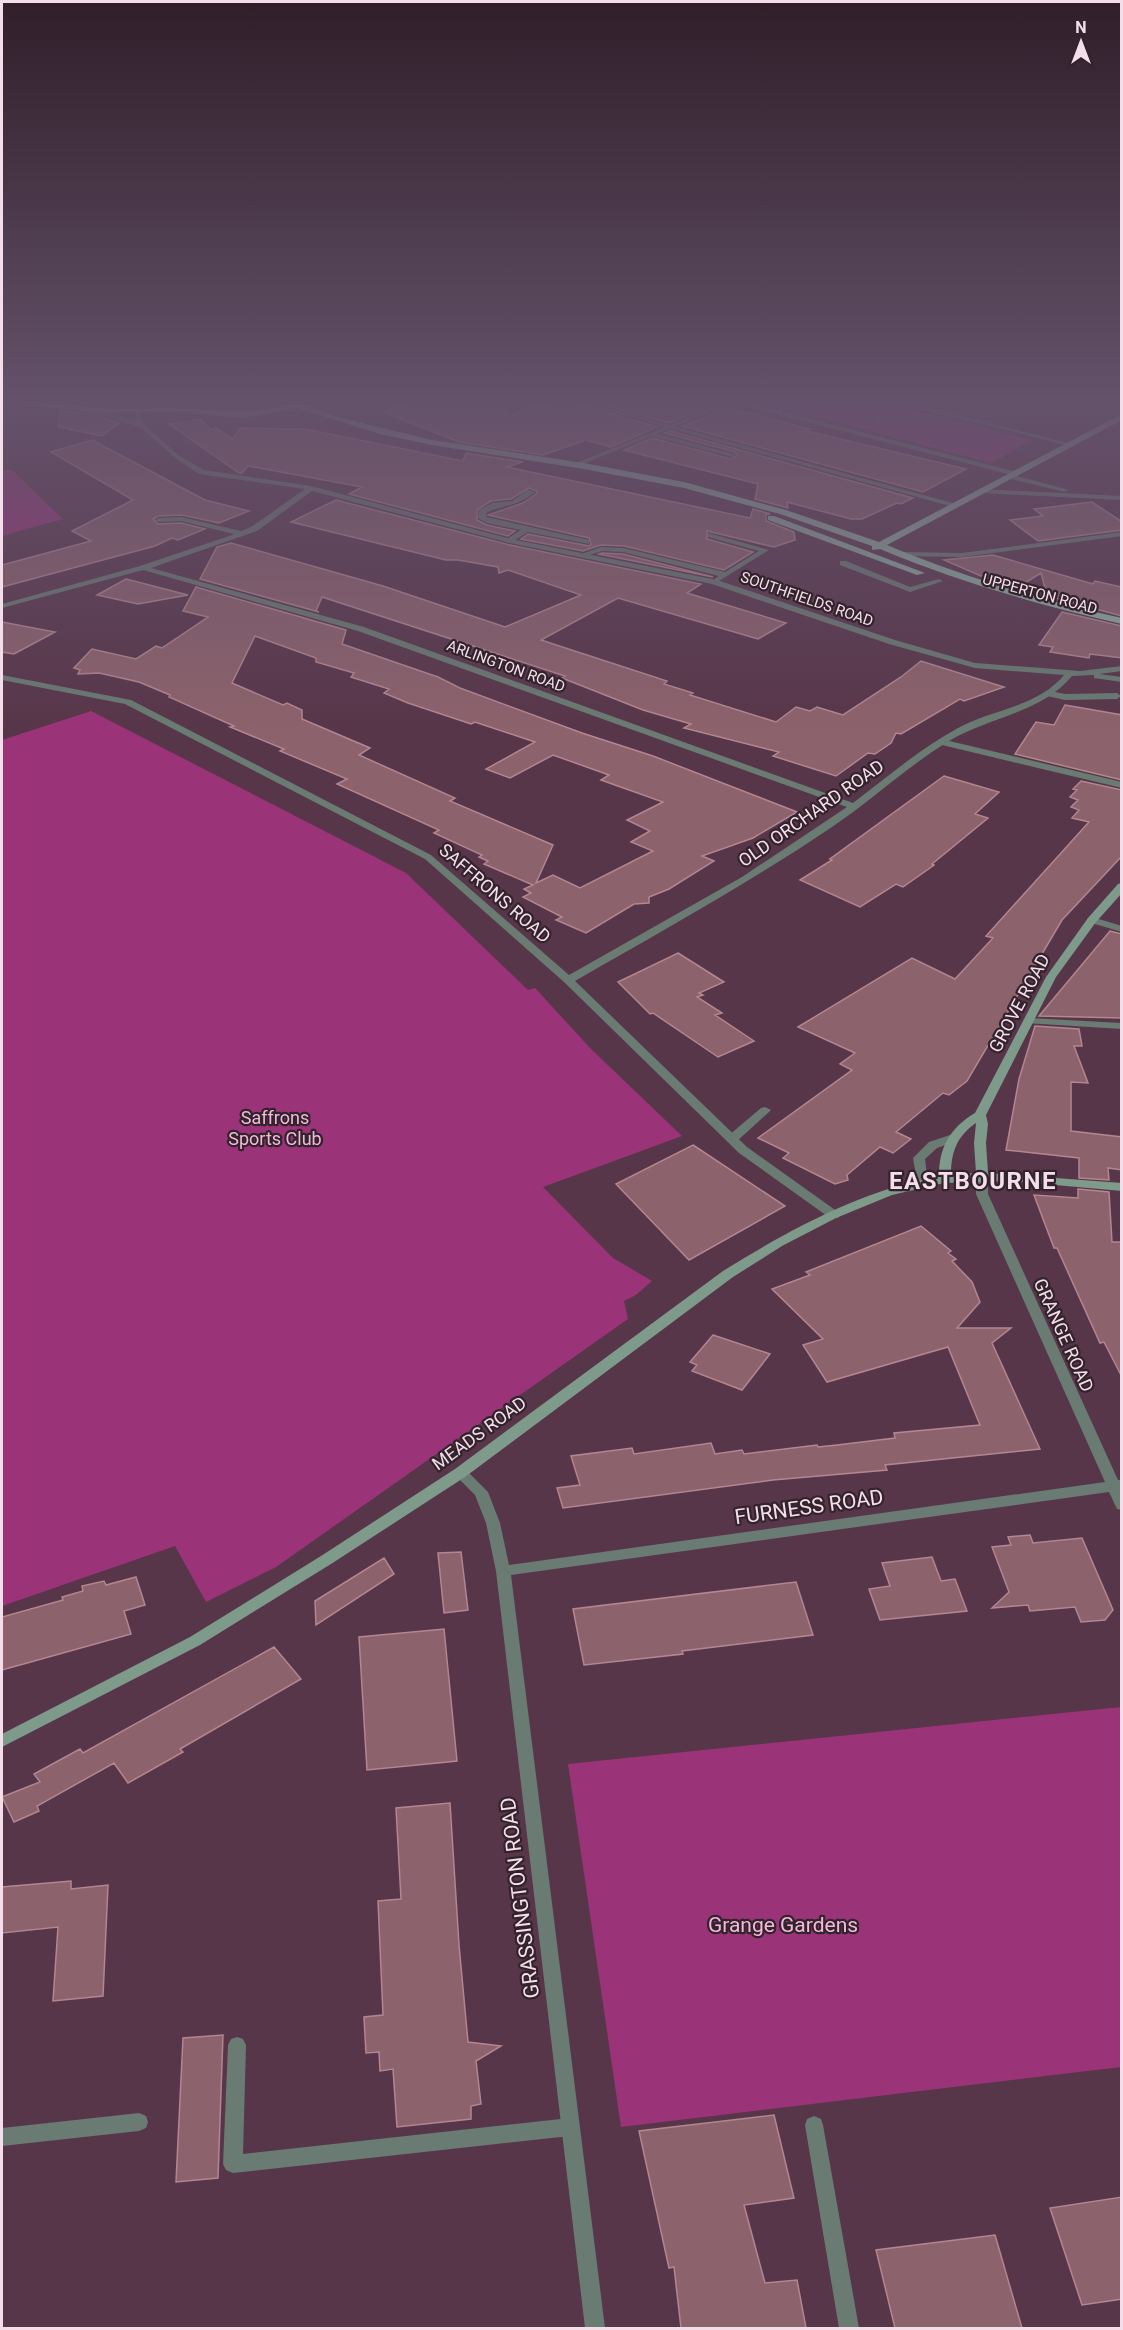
<svg xmlns="http://www.w3.org/2000/svg" width="1123" height="2330" font-family="Roboto,sans-serif">
	<style>
		.green { fill: #9b3378 }
		.building { fill: #8c626c; stroke: #b38690; stroke-width: 1.5; fill-rule: evenodd }
		.lines { fill: none; stroke-linecap: round; stroke-linejoin: round }
		.path { stroke: #997c8d; stroke-width: 2; stroke-dasharray: 1.5 1.5; stroke-linecap: butt }
		.lane { fill: #697b72; fill-rule: evenodd }
		.street { fill: #697b72; fill-rule: evenodd }
		.secondary { fill: #7d9a8b; fill-rule: evenodd }
		.primary { fill: #8cb19f; fill-rule: evenodd }
		.labels { text-anchor: middle; dominant-baseline: central; stroke-width: 4.5; stroke-linejoin: round; paint-order: stroke }
		.far-street-label { font-size: 15px; fill: #f4deea; stroke: #33232c }
		.street-label { font-size: 18px; fill: #f4deea; stroke: #33232c }
		.park-label { font-size: 18px; fill: #f3b9da; stroke: #33232c }
		.near-street-label { font-size: 21px; fill: #f4deea; stroke: #33232c }
		.near-park-label { font-size: 21px; fill: #f3b9da; stroke: #33232c }
		.district-label { font-size: 24px; font-weight: bold; letter-spacing: 1.5px; fill: #f4deea; stroke: #33232c }
	</style>
	<rect width="100%" height="100%" fill="#58364a"/>
	<path class="green" d="M 754,401 L 879,401 L 1033,440 L 991,463 Z
		M 2,470 L 13,471 L 63,519 L 2,536 Z
		M 91,711 L 406,873 L 528,990 L 535,988 L 591,1049 L 682,1136 L 543,1187 L 613,1258 L 652,1281 L 636,1295 L 624,1301 L 628,1319 L 276,1567 L 206,1602 L 175,1546 L 2,1606 L 2,740 Z
		M 1121,1707 L 1121,2067 L 621,2127 L 568,1764 Z"/>
	<path class="building" d="M 59,401 L 150,401 L 143,406 L 121,406 Z
		M 408,401 L 505,401 L 507,417 L 548,401 L 570,401 L 571,403 L 658,427 L 611,447 L 586,440 L 543,455 L 459,442 L 383,412 Z
		M 590,401 L 700,401 L 714,404 L 669,423 Z
		M 728,408 L 810,429 L 807,431 L 966,469 L 923,492 L 682,426 Z
		M 59,411 L 87,413 L 119,423 L 102,436 L 58,427 Z
		M 200,419 L 211,429 L 216,428 L 233,439 L 240,428 L 305,429 L 463,461 L 466,453 L 523,462 L 507,467 L 750,518 L 753,509 L 770,514 L 766,514 L 766,521 L 794,532 L 795,540 L 774,547 L 707,531 L 707,539 L 753,552 L 724,570 L 624,546 L 601,545 L 583,551 L 521,539 L 528,534 L 589,546 L 591,544 L 589,538 L 488,515 L 523,503 L 536,494 L 537,491 L 529,488 L 511,499 L 491,501 L 477,510 L 477,520 L 487,525 L 515,531 L 508,536 L 349,494 L 362,487 L 248,466 L 242,473 L 239,473 L 169,424 Z
		M 671,431 L 913,498 L 901,504 L 897,503 L 862,519 L 851,519 L 787,502 L 788,508 L 755,499 L 758,484 L 624,450 L 652,438 L 731,459 L 737,455 L 735,452 L 664,433 Z
		M 92,440 L 205,500 L 249,511 L 219,523 L 182,515 L 158,516 L 153,519 L 158,524 L 181,523 L 205,529 L 178,540 L 172,538 L 155,546 L 2,587 L 2,565 L 91,541 L 72,531 L 133,500 L 51,452 Z
		M 336,500 L 510,545 L 701,584 L 687,593 L 786,623 L 758,639 L 618,598 L 541,640 L 667,681 L 664,684 L 693,693 L 690,695 L 776,722 L 796,707 L 810,711 L 817,707 L 843,715 L 901,677 L 921,661 L 1004,687 L 964,701 L 960,699 L 901,734 L 896,733 L 891,743 L 875,754 L 868,753 L 836,776 L 773,756 L 779,752 L 684,728 L 691,724 L 643,710 L 562,678 L 565,676 L 322,597 L 316,611 L 319,612 L 200,579 L 217,547 L 231,543 L 383,586 L 505,627 L 581,595 L 508,570 L 499,573 L 498,567 L 458,560 L 446,560 L 291,522 Z
		M 1092,502 L 1122,522 L 1122,530 L 1038,541 L 1010,520 L 1043,516 L 1034,509 Z
		M 602,553 L 623,554 L 713,577 L 599,554 Z
		M 993,555 L 1093,584 L 1095,581 L 1122,587 L 1122,616 L 1047,596 L 1041,573 L 1020,586 L 981,576 L 944,560 Z
		M 126,579 L 188,595 L 138,604 L 97,595 Z
		M 196,587 L 346,630 L 342,644 L 438,677 L 460,688 L 582,733 L 653,756 L 797,812 L 753,838 L 702,856 L 714,861 L 669,889 L 649,897 L 649,903 L 634,904 L 586,933 L 556,920 L 562,917 L 523,897 L 531,893 L 524,889 L 533,885 L 484,864 L 488,861 L 479,857 L 482,855 L 434,833 L 439,830 L 337,784 L 347,779 L 280,751 L 284,749 L 230,727 L 234,726 L 169,697 L 170,695 L 139,682 L 99,673 L 78,674 L 80,670 L 74,668 L 92,649 L 136,659 L 156,646 L 162,648 L 208,617 L 183,611 ZM 255,636 L 316,658 L 316,662 L 354,673 L 351,677 L 389,689 L 384,693 L 408,703 L 471,724 L 475,722 L 535,742 L 486,769 L 510,778 L 553,755 L 609,775 L 601,780 L 663,802 L 627,820 L 650,831 L 631,842 L 653,851 L 580,888 L 553,875 L 536,883 L 553,845 L 450,801 L 455,798 L 359,755 L 370,748 L 302,719 L 302,710 L 287,703 L 283,705 L 232,683 Z
		M 1062,612 L 1122,626 L 1122,658 L 1090,654 L 1089,658 L 1050,652 L 1053,647 L 1039,645 Z
		M 2,622 L 55,632 L 14,654 L 2,652 Z
		M 1065,705 L 1122,715 L 1122,780 L 1015,754 L 1036,722 L 1054,725 Z
		M 944,776 L 999,792 L 975,814 L 988,818 L 932,864 L 934,865 L 903,887 L 896,884 L 860,907 L 800,880 L 832,860 L 830,859 Z
		M 1081,781 L 1122,790 L 1122,856 L 1062,920 L 967,1081 L 949,1095 L 943,1093 L 896,1132 L 911,1139 L 893,1153 L 880,1147 L 847,1175 L 848,1180 L 835,1184 L 783,1158 L 789,1153 L 758,1138 L 852,1070 L 840,1064 L 855,1053 L 798,1027 L 912,958 L 955,979 L 993,938 L 986,936 L 1089,822 L 1072,818 L 1079,810 L 1071,807 L 1078,800 L 1070,797 L 1077,790 L 1073,789 Z
		M 1110,931 L 1122,934 L 1122,1018 L 1039,1016 Z
		M 678,953 L 724,982 L 699,993 L 703,995 L 697,997 L 722,1013 L 715,1015 L 754,1041 L 718,1057 L 653,1013 L 650,1014 L 618,982 Z
		M 1035,1026 L 1079,1029 L 1082,1046 L 1074,1046 L 1088,1083 L 1071,1082 L 1071,1131 L 1122,1137 L 1122,1170 L 1108,1168 L 1109,1180 L 1079,1178 L 1079,1158 L 1006,1150 L 1019,1079 Z
		M 693,1145 L 785,1206 L 689,1260 L 616,1184 Z
		M 1078,1189 L 1109,1192 L 1112,1242 L 1122,1242 L 1122,1377 L 1104,1342 L 1100,1343 L 1057,1248 L 1054,1248 L 1034,1195 L 1078,1198 Z
		M 921,1226 L 951,1251 L 948,1253 L 956,1259 L 952,1261 L 972,1282 L 980,1302 L 957,1328 L 1011,1328 L 992,1343 L 1040,1449 L 885,1465 L 887,1470 L 773,1480 L 563,1508 L 557,1488 L 580,1485 L 571,1456 L 632,1448 L 634,1454 L 711,1443 L 715,1454 L 742,1450 L 744,1454 L 817,1445 L 818,1447 L 837,1445 L 895,1438 L 894,1433 L 980,1425 L 948,1347 L 827,1382 L 803,1345 L 823,1339 L 772,1289 L 810,1275 L 806,1272 Z
		M 713,1335 L 770,1354 L 742,1390 L 692,1371 L 697,1365 L 690,1362 Z
		M 1030,1535 L 1033,1543 L 1082,1538 L 1113,1610 L 1105,1620 L 1081,1622 L 1075,1607 L 1030,1611 L 1028,1605 L 992,1608 L 1009,1592 L 992,1547 L 1011,1545 L 1008,1537 Z
		M 461,1552 L 468,1610 L 444,1613 L 438,1553 Z
		M 932,1557 L 941,1581 L 955,1579 L 967,1611 L 880,1620 L 869,1589 L 890,1586 L 882,1563 Z
		M 384,1558 L 394,1574 L 316,1625 L 315,1601 Z
		M 136,1577 L 145,1605 L 124,1611 L 131,1634 L 2,1670 L 2,1617 L 63,1600 L 62,1597 L 83,1591 L 82,1586 L 104,1581 L 106,1585 Z
		M 796,1582 L 813,1635 L 682,1651 L 683,1654 L 584,1665 L 573,1609 Z
		M 444,1629 L 457,1761 L 367,1770 L 359,1637 Z
		M 274,1647 L 301,1679 L 180,1749 L 183,1752 L 128,1783 L 114,1763 L 37,1806 L 39,1811 L 14,1822 L 2,1797 L 40,1782 L 34,1774 L 80,1749 L 83,1753 Z
		M 450,1803 L 459,1945 L 468,2042 L 501,2046 L 476,2061 L 481,2104 L 471,2106 L 471,2119 L 397,2127 L 393,2069 L 380,2071 L 379,2052 L 366,2053 L 364,2017 L 383,2015 L 378,1901 L 401,1899 L 396,1808 Z
		M 71,1881 L 71,1889 L 108,1885 L 103,1996 L 53,2001 L 58,1927 L 2,1933 L 2,1887 Z
		M 223,2035 L 218,2178 L 176,2182 L 183,2038 Z
		M 774,2115 L 794,2198 L 744,2205 L 765,2283 L 797,2280 L 806,2328 L 681,2328 L 674,2267 L 669,2268 L 639,2131 Z
		M 1122,2197 L 1122,2299 L 1082,2305 L 1050,2208 Z
		M 995,2235 L 1022,2328 L 895,2328 L 876,2250 Z"/>
	<g class="lines">
		<path class="path" d="M 868,401 L 881,423"/>
		<path class="lane" d="M 572,401 L 582,401 L 960,505 L 953,507 Z
			M 654,433 L 734,454 L 735,455 L 732,457 L 652,436 L 651,435 Z
			M 528,490 L 535,492 C 516,508 505,503 486,513 L 486,517 L 589,540 L 589,544 L 528,532 L 510,543 L 506,541 L 507,539 L 521,530 L 487,523 L 478,518 L 479,510 L 492,503 L 512,501 Z
			M 181,517 L 245,532 L 246,534 L 242,536 L 181,521 L 159,522 L 155,520 L 159,518 Z
			M 708,533 L 769,550 L 714,584 L 710,582 L 719,576 L 623,552 L 602,551 L 583,557 L 579,555 L 601,547 L 623,548 L 725,572 L 759,551 L 708,537 Z
			M 840,561 L 846,561 L 910,587 L 939,579 L 943,581 L 910,592 L 840,565 Z
			M 1050,691 L 1065,694 L 1117,693 L 1121,696 L 1117,699 L 1065,700 L 1047,696 L 1046,694 Z
			M 941,739 L 1122,782 L 1122,788 L 938,744 L 938,740 Z
			M 765,1107 L 771,1110 L 769,1112 L 736,1142 L 728,1142 L 726,1139 L 728,1136 L 761,1108 Z
			M 953,1134 L 957,1135 L 959,1138 L 957,1141 L 937,1148 L 925,1159 L 928,1184 L 922,1188 L 918,1187 L 913,1158 L 929,1142 Z
			M 237,2037 L 243,2039 L 246,2045 L 243,2154 L 570,2118 L 577,2121 L 579,2127 L 577,2133 L 570,2136 L 233,2173 L 226,2170 L 223,2164 L 228,2045 L 231,2039 Z
			M 139,2113 L 146,2116 L 148,2122 L 146,2128 L 139,2131 L 2,2146 L 2,2128 Z
			M 814,2116 L 821,2119 L 823,2125 L 859,2328 L 839,2328 L 805,2125 L 807,2119 Z"/>
		<path class="street" d="M 728,401 L 741,401 L 1017,472 L 1017,476 L 1069,490 L 1065,492 L 1007,478 L 1008,474 L 734,403 L 575,467 L 569,466 Z
			M 892,401 L 902,401 L 1072,444 L 1069,446 Z
			M 89,408 L 136,422 L 135,419 L 136,411 L 141,410 L 141,419 L 145,425 L 178,455 L 204,470 L 311,486 L 511,539 L 717,580 L 895,640 L 975,663 L 1080,671 L 1122,666 L 1122,671 L 1099,674 L 1122,677 L 1122,682 L 1094,678 L 1094,675 L 1072,676 C 1042,713 988,717 949,741 C 908,766 872,800 832,827 C 749,883 662,931 575,981 L 747,1147 L 838,1212 L 840,1215 L 838,1218 L 830,1218 L 739,1153 L 564,982 L 425,859 L 125,704 L 2,680 L 2,675 L 131,700 L 431,855 L 569,975 L 742,877 L 847,807 L 358,631 L 143,570 L 2,608 L 2,604 L 140,566 L 232,535 L 251,527 L 305,489 L 199,474 L 174,457 L 140,427 L 87,411 L 86,410 ZM 312,491 L 510,543 L 712,584 L 889,644 L 975,668 L 1064,675 C 1038,707 992,709 958,728 C 920,749 887,777 853,803 L 364,627 L 151,568 L 257,531 Z
			M 979,489 L 1122,496 L 1122,500 L 982,493 L 978,491 Z
			M 1122,532 L 1122,536 L 962,557 L 900,556 L 896,554 L 900,552 L 962,553 Z
			M 1092,917 L 1122,926 L 1122,932 L 1088,922 L 1087,920 L 1088,918 Z
			M 1029,1018 L 1122,1023 L 1122,1029 L 1025,1023 L 1024,1021 Z
			M 982,1173 L 988,1177 L 988,1194 L 1118,1480 L 1122,1480 L 1122,1510 L 1117,1509 L 1109,1492 L 511,1575 L 605,2328 L 585,2328 L 496,1571 L 486,1523 L 475,1495 L 453,1473 L 455,1469 L 465,1469 L 488,1492 L 500,1523 L 509,1565 L 1105,1482 L 976,1194 L 976,1177 Z"/>
		<path class="secondary" d="M 1122,883 L 1122,893 L 1096,922 L 1056,977 L 986,1115 L 988,1124 L 986,1143 L 988,1173 L 1122,1183 L 1122,1191 L 1011,1181 L 944,1183 L 892,1195 L 836,1218 L 782,1246 L 733,1277 L 465,1477 L 331,1564 L 200,1645 L 2,1747 L 2,1734 L 190,1637 L 321,1556 L 455,1469 L 723,1271 C 791,1229 860,1191 939,1176 C 939,1147 950,1128 975,1113 L 1046,977 L 1088,918 L 1118,884 ZM 976,1123 L 974,1143 L 976,1173 L 951,1175 C 951,1152 957,1136 976,1123 Z"/>
		<path class="primary" d="M 3,401 C 36,399 70,406 103,408 C 127,410 152,407 176,408 C 216,409 250,415 290,405 L 282,401 L 293,401 L 337,417 L 432,440 L 584,463 L 684,482 L 786,510 L 879,542 L 1122,414 L 1122,420 L 887,545 C 964,577 1041,600 1122,618 L 1122,624 C 1039,605 959,582 880,549 L 872,550 L 872,546 L 780,514 L 684,488 L 584,469 L 432,445 L 380,434 L 298,408 L 244,418 L 176,412 L 105,413 L 7,403 Z
			M 768,516 L 774,516 L 925,573 L 917,575 L 768,520 Z"/>
	</g>
	<linearGradient id="sky" x2="0" y2="1"><stop stop-color="#301e29"/><stop offset="0.55" stop-color="#64526b"/><stop offset="1" stop-color="#64526b" stop-opacity="0"/></linearGradient>
	<rect width="1123" height="727" fill="url(#sky)"/>
	<g class="labels">
		<g class="far-street-label">
			<text transform="translate(1040 594) rotate(15)">UPPERTON ROAD</text>
			<text transform="translate(807 599) rotate(19)">SOUTHFIELDS ROAD</text>
			<text transform="translate(506 666) rotate(20)">ARLINGTON ROAD</text>
		</g>
		<g class="street-label">
			<text transform="translate(811 813) rotate(-35)">OLD ORCHARD ROAD</text>
			<text transform="translate(495 893) rotate(41)">SAFFRONS ROAD</text>
			<text transform="translate(1019 1003) rotate(-62)">GROVE ROAD</text>
			<text transform="translate(1064 1335) rotate(66)">GRANGE ROAD</text>
			<text transform="translate(479 1433) rotate(-36)">MEADS ROAD</text>
		</g>
		<g class="park-label">
			<text x="275" y="1117">Saffrons<tspan x="275" dy="21">Sports Club</tspan></text>
		</g>
		<g class="near-street-label">
			<text transform="translate(809 1507) rotate(-8)">FURNESS ROAD</text>
			<text transform="translate(520 1898) rotate(-97)">GRASSINGTON ROAD</text>
		</g>
		<g class="near-park-label">
			<text x="783" y="1925">Grange Gardens</text>
		</g>
		<g class="district-label">
			<text x="973" y="1181">EASTBOURNE</text>
		</g>
	</g>
	<rect width="1123" height="2330" fill="none" stroke="#f4deea" stroke-width="6"/>
	<g transform="translate(1081 42)" stroke="#33232c" stroke-width="4.5" paint-order="stroke">
	<path d="M0-4.5L10 22L0 15L-10 22Z" fill="#f4deea"/>
	<text y="-9" font-size="16" font-weight="bold" text-anchor="middle" fill="#f4deea">N</text>
	</g>
</svg>
